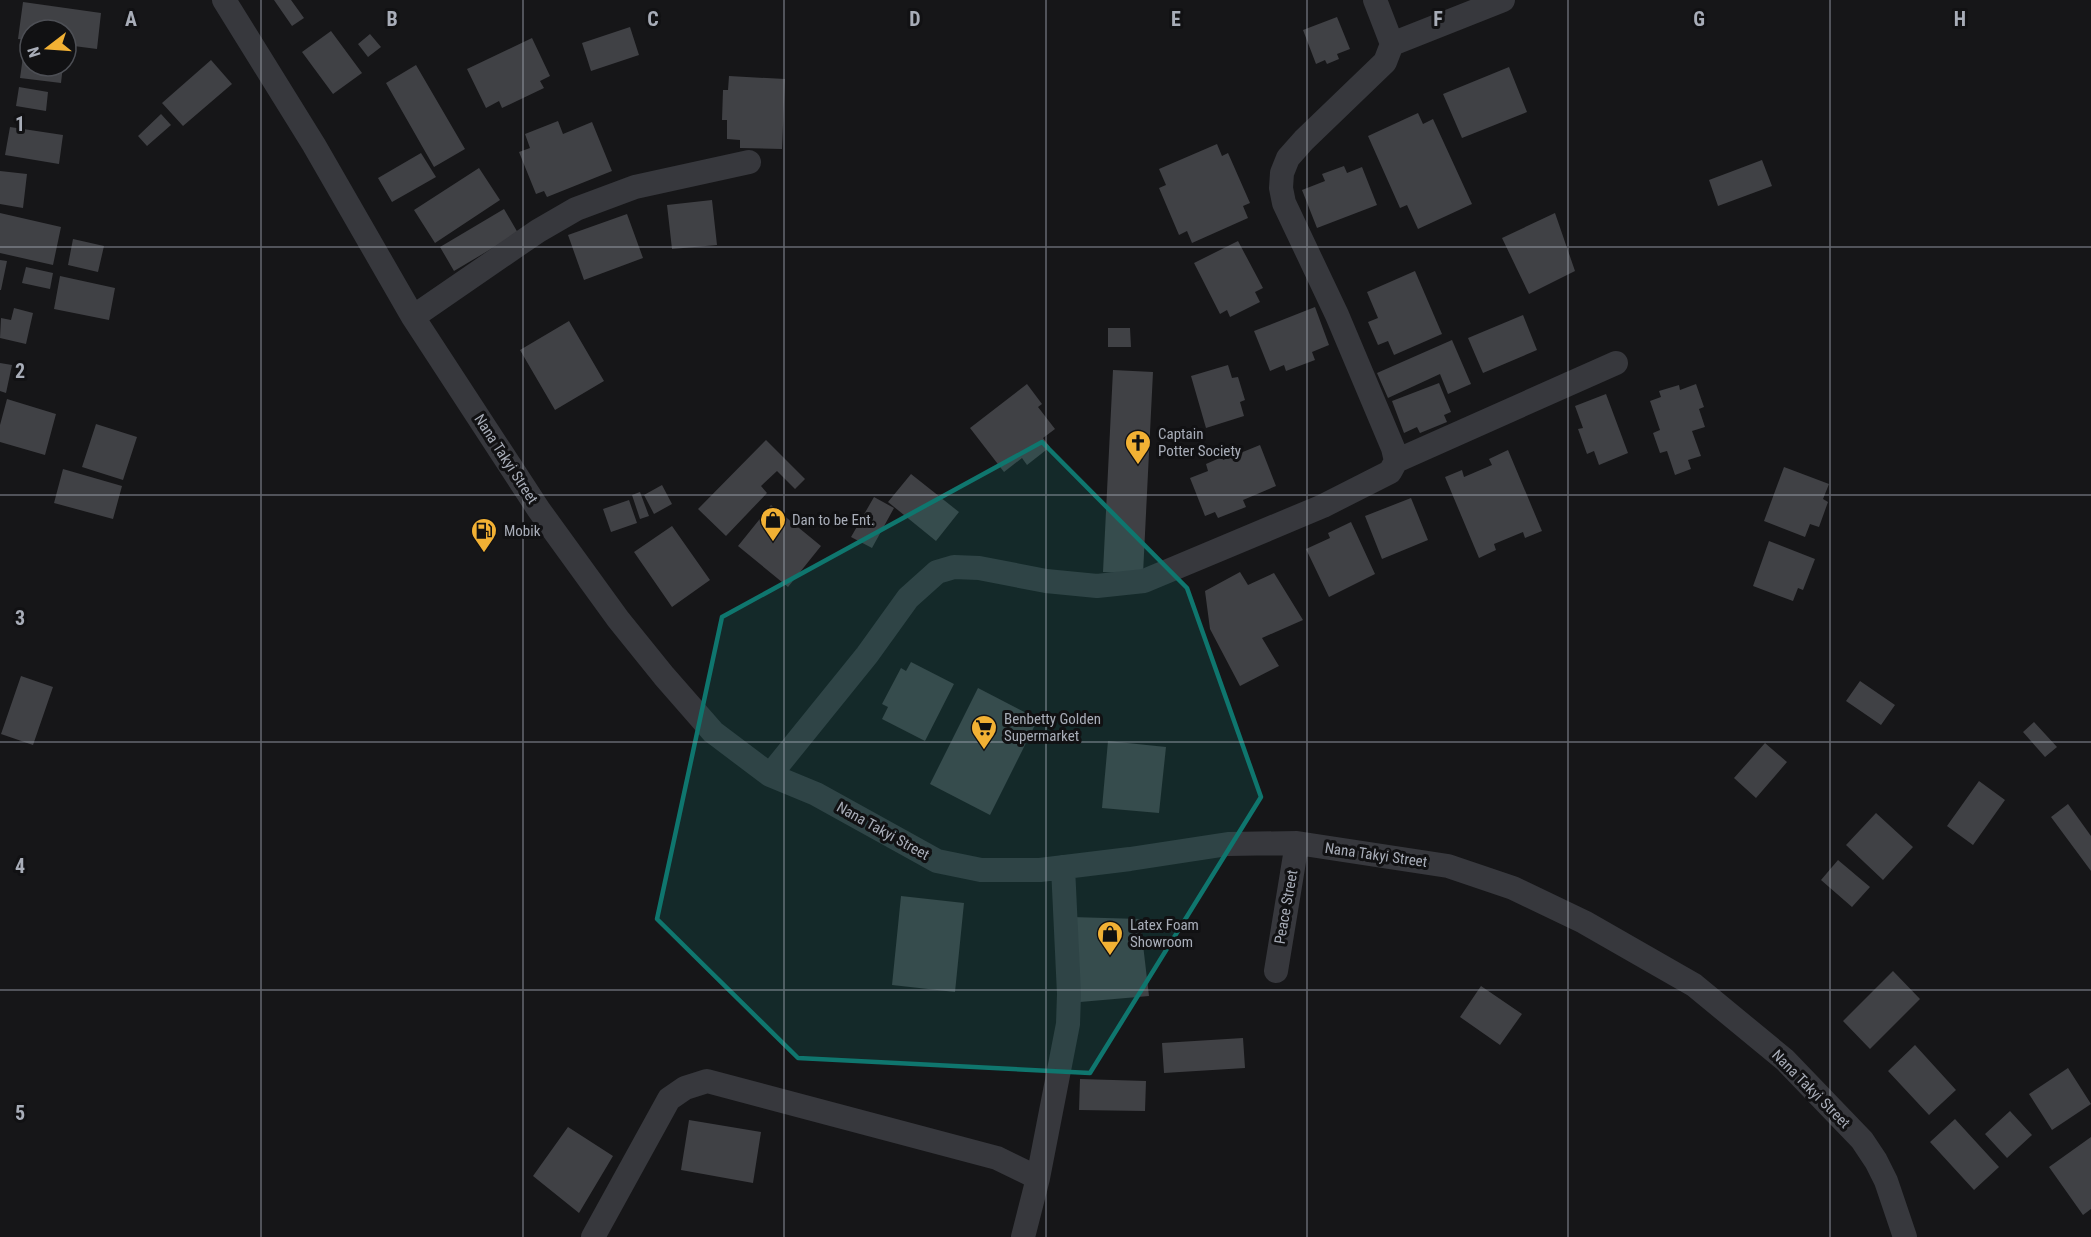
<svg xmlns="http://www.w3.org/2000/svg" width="2091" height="1237" font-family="'Roboto Condensed',sans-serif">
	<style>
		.building { fill: #404145 }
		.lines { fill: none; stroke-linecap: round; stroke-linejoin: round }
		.street { stroke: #37383d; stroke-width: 24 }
		.marked { fill: #0f766e; fill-opacity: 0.2; stroke: #0f766e; stroke-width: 4.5; stroke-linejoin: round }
		.grid { fill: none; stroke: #a8adb8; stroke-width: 1.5; stroke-opacity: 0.55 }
		.labels { text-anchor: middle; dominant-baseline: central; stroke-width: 6; stroke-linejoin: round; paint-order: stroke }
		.poi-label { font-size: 15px; fill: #a8adb8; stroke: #111113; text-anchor: start }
		.street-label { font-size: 15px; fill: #a8adb8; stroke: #111113 }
		.grid-label { font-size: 20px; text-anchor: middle; font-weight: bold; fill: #a8adb8; stroke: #111113; stroke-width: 6; stroke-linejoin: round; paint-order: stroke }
	</style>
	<rect width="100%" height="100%" fill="#161618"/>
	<path class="building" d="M 274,0 L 291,0 L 304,18 L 292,26 Z
		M 23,2 L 101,13 L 97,49 L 66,45 L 66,30 L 30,30 L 30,40 L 18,39 Z
		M 1337,17 L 1350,49 L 1337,54 L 1339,59 L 1327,64 L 1325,60 L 1316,64 L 1303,30 Z
		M 630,27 L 639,55 L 591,71 L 582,43 Z
		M 331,31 L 362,73 L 333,94 L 302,52 Z
		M 370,34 L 381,47 L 368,57 L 358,44 Z
		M 532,38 L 550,76 L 540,81 L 544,88 L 502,108 L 499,101 L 486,108 L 467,69 Z
		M 24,49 L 30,50 L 30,66 L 63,66 L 61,83 L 20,78 Z
		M 211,60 L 232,84 L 183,126 L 162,103 Z
		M 416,65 L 465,149 L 434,167 L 386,83 Z
		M 1509,67 L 1527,112 L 1462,138 L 1443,94 Z
		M 729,76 L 785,79 L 782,149 L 740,148 L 740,140 L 727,139 L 727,120 L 722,120 L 723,90 L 728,90 Z
		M 19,87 L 48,92 L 46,111 L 16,106 Z
		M 1418,113 L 1423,124 L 1433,119 L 1472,204 L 1418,229 L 1407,205 L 1400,208 L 1368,136 Z
		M 161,114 L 171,125 L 147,146 L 138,136 Z
		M 558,121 L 563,134 L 592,122 L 612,171 L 547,197 L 544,191 L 536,194 L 519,152 L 530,148 L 525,134 Z
		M 10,127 L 63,135 L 59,164 L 5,155 Z
		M 1217,144 L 1222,156 L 1228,153 L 1250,203 L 1243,206 L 1248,218 L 1192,243 L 1187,231 L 1179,235 L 1159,188 L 1166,185 L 1159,169 Z
		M 421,153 L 436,177 L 392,202 L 378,178 Z
		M 1762,160 L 1772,186 L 1718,206 L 1709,180 Z
		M 1344,166 L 1347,173 L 1362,167 L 1377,205 L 1317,228 L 1302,190 L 1325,181 L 1322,174 Z
		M 479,168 L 500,200 L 435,243 L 414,210 Z
		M 0,171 L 27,174 L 23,208 L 0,204 Z
		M 712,200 L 717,245 L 672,249 L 667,205 Z
		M 504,209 L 518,233 L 454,271 L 440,247 Z
		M 0,213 L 61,227 L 53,265 L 0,253 Z
		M 1555,213 L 1575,271 L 1529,294 L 1502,238 Z
		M 627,214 L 643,258 L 584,280 L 568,235 Z
		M 73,239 L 104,246 L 98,272 L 68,265 Z
		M 1238,241 L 1263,288 L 1255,292 L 1260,302 L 1230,317 L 1227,310 L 1220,314 L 1194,263 Z
		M 0,260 L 7,261 L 1,290 L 0,290 Z
		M 26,267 L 53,273 L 50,289 L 22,283 Z
		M 1415,271 L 1442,334 L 1394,355 L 1388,341 L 1378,345 L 1368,322 L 1378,318 L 1367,292 Z
		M 60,276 L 115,288 L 109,320 L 54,309 Z
		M 1315,307 L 1329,345 L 1312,352 L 1315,360 L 1286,371 L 1284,365 L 1270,371 L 1254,331 Z
		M 14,308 L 33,313 L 26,344 L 0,338 L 1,318 L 11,320 Z
		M 1523,315 L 1537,350 L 1483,373 L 1468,338 Z
		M 569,321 L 604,381 L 555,410 L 520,350 Z
		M 1108,328 L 1130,328 L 1131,347 L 1108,347 Z
		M 1452,340 L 1471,384 L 1448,394 L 1440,374 L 1388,398 L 1377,373 Z
		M 0,363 L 12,365 L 6,393 L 0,391 Z
		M 1228,365 L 1232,378 L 1238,377 L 1245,400 L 1240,402 L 1244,416 L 1206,428 L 1191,376 Z
		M 1113,370 L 1153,372 L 1143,574 L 1103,572 Z
		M 1439,383 L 1451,412 L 1444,415 L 1447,422 L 1420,433 L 1417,427 L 1404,433 L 1392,401 Z
		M 1027,384 L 1042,404 L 1038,407 L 1055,429 L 1043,438 L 1050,447 L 1027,465 L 1022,458 L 1004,472 L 970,428 Z
		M 1696,384 L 1704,407 L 1699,409 L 1705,427 L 1692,431 L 1701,456 L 1688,460 L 1691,469 L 1675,475 L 1667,451 L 1660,453 L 1653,433 L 1660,430 L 1650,401 L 1661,397 L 1659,391 L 1679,385 L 1680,390 Z
		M 1606,394 L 1628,453 L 1599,465 L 1594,451 L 1587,454 L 1578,429 L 1583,428 L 1575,406 Z
		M 7,399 L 56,414 L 45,455 L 0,442 L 0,425 Z
		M 96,424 L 137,437 L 123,480 L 82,467 Z
		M 766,440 L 805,479 L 795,489 L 777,471 L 761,486 L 767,493 L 726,536 L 698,509 Z
		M 1260,445 L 1276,486 L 1243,500 L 1246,507 L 1218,518 L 1215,512 L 1205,516 L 1190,478 L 1208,471 L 1206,464 L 1222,457 L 1223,460 Z
		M 1508,450 L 1542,531 L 1525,538 L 1523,532 L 1494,544 L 1496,550 L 1479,558 L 1445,477 L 1462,470 L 1464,477 L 1492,465 L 1489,459 Z
		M 1784,467 L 1829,484 L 1823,499 L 1828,502 L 1819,527 L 1810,524 L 1805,537 L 1764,521 Z
		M 63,469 L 122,486 L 113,519 L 54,503 Z
		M 911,474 L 959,512 L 936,541 L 888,502 Z
		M 662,485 L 672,504 L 654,514 L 644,495 Z
		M 640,492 L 649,516 L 640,519 L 632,495 Z
		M 874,497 L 894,508 L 872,548 L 851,537 Z
		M 1411,498 L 1428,540 L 1382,559 L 1365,516 Z
		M 629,500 L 637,523 L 611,532 L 603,509 Z
		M 771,505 L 821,546 L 788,587 L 738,546 Z
		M 1351,522 L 1375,574 L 1329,597 L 1306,549 L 1330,538 L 1328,533 Z
		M 672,526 L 710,580 L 672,607 L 634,552 Z
		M 1769,541 L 1815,559 L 1803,590 L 1798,588 L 1793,601 L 1753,586 Z
		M 1240,572 L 1248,585 L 1274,573 L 1303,620 L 1262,638 L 1279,666 L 1240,686 L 1210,629 L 1205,591 Z
		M 911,662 L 954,684 L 925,741 L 882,719 L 888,707 L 882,704 L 901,668 L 906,671 Z
		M 21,676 L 53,687 L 33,745 L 1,734 Z
		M 1860,681 L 1895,705 L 1881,725 L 1846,701 Z
		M 978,688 L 1038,719 L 990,815 L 930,784 Z
		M 2034,722 L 2057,747 L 2045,757 L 2023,732 Z
		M 1108,741 L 1166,747 L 1159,813 L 1102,808 Z
		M 1765,743 L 1787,762 L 1756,798 L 1734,778 Z
		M 1979,781 L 2005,800 L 1973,845 L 1947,826 Z
		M 2068,804 L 2091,836 L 2091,871 L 2051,817 Z
		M 1876,813 L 1913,847 L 1883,880 L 1846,845 Z
		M 1838,860 L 1870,887 L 1852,907 L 1821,880 Z
		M 901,896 L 964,903 L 955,992 L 892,985 Z
		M 1071,917 L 1140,919 L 1149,996 L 1080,1002 Z
		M 1893,971 L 1920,999 L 1870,1049 L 1843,1021 Z
		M 1481,986 L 1522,1014 L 1500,1045 L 1460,1017 Z
		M 1243,1038 L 1245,1068 L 1164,1073 L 1162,1043 Z
		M 1915,1045 L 1956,1090 L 1929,1115 L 1888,1071 Z
		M 2068,1068 L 2091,1104 L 2052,1130 L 2029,1094 Z
		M 1080,1079 L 1146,1081 L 1145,1111 L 1079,1110 Z
		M 2010,1111 L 2032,1135 L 2007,1158 L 1985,1134 Z
		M 1955,1119 L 1999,1167 L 1974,1190 L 1930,1142 Z
		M 689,1120 L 761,1132 L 753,1183 L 681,1170 Z
		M 568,1127 L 613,1156 L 579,1213 L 533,1176 Z
		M 2091,1137 L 2091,1209 L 2083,1215 L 2049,1167 Z"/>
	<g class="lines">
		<path class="street" d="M 224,0 L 314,145 L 413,317 L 539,510 L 618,619 L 664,676 L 713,732 L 770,775 L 816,794 L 937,861 L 981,870 L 1040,870 L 1130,859 L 1228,844 L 1297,843 L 1448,866 L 1513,888 L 1584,922 L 1694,985 L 1785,1060 L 1862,1140 L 1876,1161 L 1886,1181 L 1905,1237
			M 1392,44 L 1503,0
			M 413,317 L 538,231 L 576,209 L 635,187 L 749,162
			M 1396,461 L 1616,363
			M 770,775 L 867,655 L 908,598 L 937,572 L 954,567 L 979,568 L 1046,581 L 1097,586 L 1144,581 L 1323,506 L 1390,472 L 1396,461 L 1393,448 L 1337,315 L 1284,203 L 1281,188 L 1282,173 L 1288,158 L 1304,140 L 1385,62 L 1392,44 L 1375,0
			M 1276,971 L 1297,843
			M 1038,1178 L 1068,1024 L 1069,994 L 1063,867
			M 593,1237 L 669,1099 L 685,1088 L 707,1081 L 997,1158 L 1038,1178 L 1023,1237"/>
	</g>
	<path class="marked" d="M 1042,442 L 1187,588 L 1261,797 L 1090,1073 L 798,1058 L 657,919 L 722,617 Z"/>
	<path class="grid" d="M 261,0 L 261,1237M 523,0 L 523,1237M 784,0 L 784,1237M 1046,0 L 1046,1237M 1307,0 L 1307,1237M 1568,0 L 1568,1237M 1830,0 L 1830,1237M 0,247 L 2091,247M 0,495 L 2091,495M 0,742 L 2091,742M 0,990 L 2091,990"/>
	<defs>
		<symbol id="church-pin" viewBox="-11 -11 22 30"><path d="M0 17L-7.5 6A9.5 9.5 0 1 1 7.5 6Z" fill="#f2b134" stroke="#111113"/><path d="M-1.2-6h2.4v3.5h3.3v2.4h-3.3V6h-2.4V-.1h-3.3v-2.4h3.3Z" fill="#111"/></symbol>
		<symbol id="shop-pin" viewBox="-11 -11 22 30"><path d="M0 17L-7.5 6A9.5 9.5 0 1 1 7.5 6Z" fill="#f2b134" stroke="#111113"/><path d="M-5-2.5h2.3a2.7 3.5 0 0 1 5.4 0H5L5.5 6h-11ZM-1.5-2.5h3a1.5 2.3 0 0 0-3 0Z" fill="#111"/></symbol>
		<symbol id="fuel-pin" viewBox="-11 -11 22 30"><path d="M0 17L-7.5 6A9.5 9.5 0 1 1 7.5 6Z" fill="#f2b134" stroke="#111113"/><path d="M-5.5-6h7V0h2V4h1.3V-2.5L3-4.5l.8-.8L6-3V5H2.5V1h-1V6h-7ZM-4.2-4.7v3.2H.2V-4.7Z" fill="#111"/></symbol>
		<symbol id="supermarket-pin" viewBox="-11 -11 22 30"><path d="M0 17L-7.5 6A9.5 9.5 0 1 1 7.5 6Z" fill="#f2b134" stroke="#111113"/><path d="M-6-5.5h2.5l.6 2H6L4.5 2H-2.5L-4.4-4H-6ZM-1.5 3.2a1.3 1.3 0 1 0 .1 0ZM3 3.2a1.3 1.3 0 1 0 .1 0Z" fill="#111"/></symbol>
	</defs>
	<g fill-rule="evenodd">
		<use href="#church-pin" x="1123" y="428" width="30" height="40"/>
		<use href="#shop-pin" x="758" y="505" width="30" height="40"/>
		<use href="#fuel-pin" x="469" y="516" width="30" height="40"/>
		<use href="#supermarket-pin" x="969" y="713" width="30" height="40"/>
		<use href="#shop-pin" x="1095" y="919" width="30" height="40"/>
	</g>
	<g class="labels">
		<g class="poi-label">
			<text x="1158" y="434">Captain<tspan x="1158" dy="17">Potter Society</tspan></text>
			<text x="792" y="520">Dan to be Ent.</text>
			<text x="504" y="531">Mobik</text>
			<text x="1004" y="719">Benbetty Golden<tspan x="1004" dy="17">Supermarket</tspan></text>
			<text x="1130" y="925">Latex Foam<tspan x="1130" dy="17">Showroom</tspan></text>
		</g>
		<g class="street-label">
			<text transform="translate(506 459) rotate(57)">Nana Takyi Street</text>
			<text transform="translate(883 831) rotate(29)">Nana Takyi Street</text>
			<text transform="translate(1376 855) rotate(8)">Nana Takyi Street</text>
			<text transform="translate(1286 907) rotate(-80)">Peace Street</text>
			<text transform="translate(1811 1089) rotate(45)">Nana Takyi Street</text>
		</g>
	</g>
	<g class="grid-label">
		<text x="131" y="26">A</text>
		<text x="392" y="26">B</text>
		<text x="653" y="26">C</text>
		<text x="915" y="26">D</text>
		<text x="1176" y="26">E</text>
		<text x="1438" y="26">F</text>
		<text x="1699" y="26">G</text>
		<text x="1960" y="26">H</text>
		<text x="20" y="131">1</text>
		<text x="20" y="378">2</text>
		<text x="20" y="625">3</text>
		<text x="20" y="873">4</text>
		<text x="20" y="1120">5</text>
	</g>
	<g transform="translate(48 48) rotate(253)"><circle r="28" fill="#111113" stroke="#4d4f55" stroke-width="1.5"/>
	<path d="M0-4.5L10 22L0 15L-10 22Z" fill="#f2b134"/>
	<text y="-9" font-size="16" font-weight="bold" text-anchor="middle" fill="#a8adb8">N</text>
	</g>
</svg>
